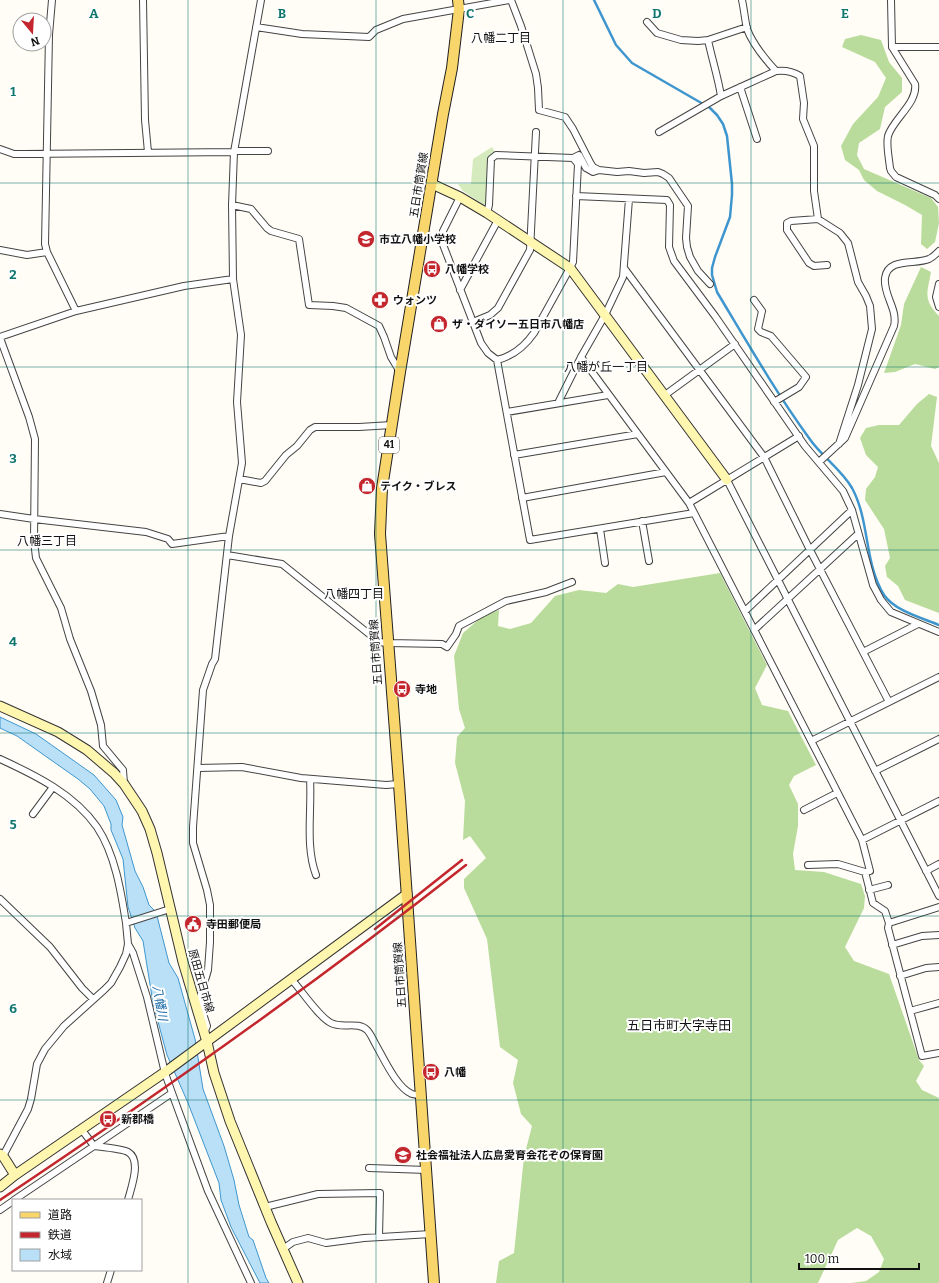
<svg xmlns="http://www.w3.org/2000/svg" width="939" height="1283" font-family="Bitter,'Noto Sans JP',serif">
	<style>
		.green { fill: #d5ebbd }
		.forest { fill: #b9dc9c }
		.water { fill: #b9e0f7; stroke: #3f96cf }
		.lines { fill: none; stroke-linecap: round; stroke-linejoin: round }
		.stream { stroke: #3f96cf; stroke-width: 2.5 }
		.street-casing { stroke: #444; stroke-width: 8 }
		.secondary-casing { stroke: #333; stroke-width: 11 }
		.primary-casing { stroke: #222; stroke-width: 12 }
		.street { stroke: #fff; stroke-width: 6 }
		.secondary { stroke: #fff6b0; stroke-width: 9 }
		.primary { stroke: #f9d66b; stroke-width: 10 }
		.rail { stroke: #c4262e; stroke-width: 2.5 }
		.grid { fill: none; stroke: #0f766e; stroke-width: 1; stroke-opacity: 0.55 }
		.labels { text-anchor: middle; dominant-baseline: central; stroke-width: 4; stroke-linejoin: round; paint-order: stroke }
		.shield { fill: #fff; stroke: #585858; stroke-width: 1 }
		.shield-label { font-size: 10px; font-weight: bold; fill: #111 }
		.street-label { font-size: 11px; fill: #111; stroke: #fff }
		.poi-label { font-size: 11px; font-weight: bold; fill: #111; stroke: #fff; text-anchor: start }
		.neighbourhood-label { font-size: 12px; fill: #111; stroke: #fff }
		.water-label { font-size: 12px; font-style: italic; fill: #1768a6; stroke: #fff }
		.quarter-label { font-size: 13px; fill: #111; stroke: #fff }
		.grid-label { font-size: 13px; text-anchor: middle; font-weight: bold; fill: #0f766e; stroke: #fff; stroke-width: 4; stroke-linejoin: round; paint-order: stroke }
	</style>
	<rect width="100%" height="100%" fill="#fffdf5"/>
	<path class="green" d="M 492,147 L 495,152 L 488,158 L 486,204 L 484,205 L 463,191 L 458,184 L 471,184 L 473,159 Z"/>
	<path class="forest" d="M 861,35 L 881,40 L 889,62 L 902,78 L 902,92 L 885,107 L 880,129 L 859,143 L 857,155 L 864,169 L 931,198 L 938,207 L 939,223 L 935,242 L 927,249 L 921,244 L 922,215 L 905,205 L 877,191 L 864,180 L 859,170 L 845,160 L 841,146 L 853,124 L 878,97 L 886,78 L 875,62 L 842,47 L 845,39 Z
		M 921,267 L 931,272 C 927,294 923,299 939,316 L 939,367 L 935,369 L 915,364 L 895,372 L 884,373 L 901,325 L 904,304 Z
		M 929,394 L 937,397 L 931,446 L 939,463 L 939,613 L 905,600 L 898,586 L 887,577 L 885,566 L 890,558 L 884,529 L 865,500 L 866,489 L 875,477 L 878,467 L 866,455 L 860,438 L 866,428 L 879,425 L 899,425 L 917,404 Z
		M 720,573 L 767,665 L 755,688 L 762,705 L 788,711 L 816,765 L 794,776 L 789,785 L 798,804 L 798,826 L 793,854 L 795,870 L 824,872 L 861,884 L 865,896 L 864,908 L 845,947 L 854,961 L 889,974 L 919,1060 L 924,1066 L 916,1081 L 922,1090 L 939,1098 L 939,1283 L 851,1283 L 866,1281 L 879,1272 L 884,1259 L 871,1236 L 857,1228 L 838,1240 L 818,1283 L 496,1283 L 499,1261 L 514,1253 L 524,1157 L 532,1126 L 521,1114 L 513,1083 L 518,1060 L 500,1047 L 487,939 L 464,888 L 464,879 L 486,858 L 470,836 L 463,840 L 465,801 L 455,763 L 457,737 L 465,728 L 459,709 L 454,656 L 463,633 L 484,615 L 499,610 L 498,626 L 510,629 L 531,623 L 555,596 L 579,590 L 606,593 L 618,584 L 633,587 Z"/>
	<path class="water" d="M 0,717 L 36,734 L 94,775 L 116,800 L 123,817 L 122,825 L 135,871 L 143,887 L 149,905 L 156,912 L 169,963 L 178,978 L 195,1039 L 203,1089 L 224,1146 L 234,1180 L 239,1205 L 249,1237 L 253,1240 L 266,1278 L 269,1283 L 260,1283 L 231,1227 L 221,1200 L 219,1183 L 188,1103 L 167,1055 L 153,1003 L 143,941 L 135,928 L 128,907 L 123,859 L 111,830 L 111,824 L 104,806 L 90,789 L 78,779 L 17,736 L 0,728 Z"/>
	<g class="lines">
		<path class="stream" d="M 594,0 L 616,45 L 632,63 L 710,108 L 717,115 L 723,124 L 727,136 L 732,184 L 732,195 L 730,217 L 715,257 L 712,268 L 712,275 L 717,292 C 747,342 775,391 809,438 C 821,456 841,469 852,488 C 870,521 864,563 884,595 C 895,611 922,618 939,625"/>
		<defs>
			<path id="street" d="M 52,0 L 49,35 L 45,244 L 47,252 L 76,311
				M 143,0 L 145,120 L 148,152
				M 511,0 L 521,26 L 536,74 L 538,88 L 539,110 L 565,117 L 573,129 L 591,164 L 593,167 L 599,170 L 617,172 L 629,171 L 644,173 L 658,172 L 663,174 L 669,178 L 688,206 L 686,238 L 687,247 L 690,257 L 698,271 L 710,284
				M 742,0 C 744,9 745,20 747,29 C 753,45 764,58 776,71
				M 891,0 L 892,47 L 915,84 C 918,103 893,119 888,136 C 886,145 889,158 890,168 L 891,171 L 896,177 L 935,195 L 939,199
				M 647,22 L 657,33 L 681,40 L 698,41 L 708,40 L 747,27
				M 256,27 L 302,34 L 369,37 L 376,30 L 403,19 L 509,0
				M 708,40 C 712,59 718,77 721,96
				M 892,47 L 939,47
				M 740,87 L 757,139
				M 659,132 L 721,96 L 776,71 C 785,70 792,71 800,76 L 804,103 L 803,119 L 814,146 L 814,191 L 818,219
				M 0,149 L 14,154 L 23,154 L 234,152
				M 234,151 L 268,151
				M 573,158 L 579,155 L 586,168 L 593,172 L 599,170
				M 576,196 L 667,200 L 670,205 L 669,247 L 674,261 L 715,316 L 805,446 L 843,491 L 852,510 L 873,585 L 881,600 L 891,612 L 939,632
				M 460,197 L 443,231 L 442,242 L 481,343 L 488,353 L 497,360 C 513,356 525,346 534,333 L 570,268 L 573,262 L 578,164 L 573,158 L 496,155 L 491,159 L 489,205 L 487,213
				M 232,205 L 251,209 L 267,228 L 271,231 L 299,239 L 309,305 L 333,306 L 346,308 L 379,326 L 384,337 L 391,357 L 400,372
				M 0,250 L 27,255 L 47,252
				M 827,265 L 814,266 L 809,263 L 787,230 L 787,223 L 791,221 L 818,219 L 840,233 L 848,243 L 858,282 L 866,296 L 870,306 L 872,329 L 858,385 L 839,444
				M 624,268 L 764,457 L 810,550 L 889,702
				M 939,284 L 936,297 L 939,307
				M 460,290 L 498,220
				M 754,300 L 762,311 L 758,329 L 761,332 L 771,336 L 806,377 L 799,387 L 774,402
				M 473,322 L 490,315 L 498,308 L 530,250 L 536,132
				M 0,337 L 76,311 L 184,286 L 233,279
				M 0,338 L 29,417 L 35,439 L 34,541 L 36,558 L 61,608 L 70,639 L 91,691 L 101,725 L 103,746 L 123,770 L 124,784
				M 581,357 L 689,503 L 862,840 L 870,871 L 865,872 L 873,903 L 885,911 L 889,923
				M 497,360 L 530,540 L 694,513
				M 665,395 L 735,344
				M 558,403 L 581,357 L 605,315 L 623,277 L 629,199
				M 507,412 L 608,395
				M 514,455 L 638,434
				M 819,462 L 845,438 L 894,326 C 898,309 883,295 885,278 C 888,257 915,265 929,259 C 933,257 936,254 939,251
				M 239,479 L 261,483 L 265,481 L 286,455 L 297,446 L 310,430 L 315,427 L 359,427 L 392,425
				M 727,480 L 939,896
				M 522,498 L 666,472
				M 689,503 L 799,436
				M 0,514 L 34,519 L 146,532 L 168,539 L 172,544 L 229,536
				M 642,521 L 649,561
				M 600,529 L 605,563
				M 227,555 L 282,564 L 379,642 L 388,643 L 442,644 L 447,647 L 456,634 L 459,626 L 506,601 L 546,592 L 572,582
				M 745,611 L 852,510
				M 754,630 L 858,534
				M 863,652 L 918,624
				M 811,741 L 939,677
				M 0,759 C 35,775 74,794 97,827 C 115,854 121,891 126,923
				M 198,768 L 242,767 L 301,778 L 386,785 L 399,784
				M 875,771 L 939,739
				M 310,779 C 312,810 305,846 316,875
				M 804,810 L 837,793
				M 33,814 L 53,787
				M 862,840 L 939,801
				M 808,865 L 838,864 L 865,872
				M 926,871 L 939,864
				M 869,890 L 888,885
				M 0,899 L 50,947 L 82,988 L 93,999
				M 939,907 L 889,923 L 888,928 L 922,1056 L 939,1053
				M 128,944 L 133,953 L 147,997 L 165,1073 L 172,1093 L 208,1191 L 251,1283
				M 892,945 L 922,936 L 939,935
				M 900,976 L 926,968 L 939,967
				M 292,980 C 302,991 319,1017 331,1023 C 342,1029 358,1021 367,1030 C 371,1034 373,1040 376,1045 C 384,1059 397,1088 412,1094 C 415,1095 419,1095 421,1095
				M 910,1011 L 939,1003
				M 204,1033 L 207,1026 L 200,1004 L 200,997 L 208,970 L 210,942 L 210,905 L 207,890 L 193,843 L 193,827 L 203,690 L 212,664 L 215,659 L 229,536 L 242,463 L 237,402 L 241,335 L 233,279 L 232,205 L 234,152 L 261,0
				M 94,1146 L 172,1093
				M 94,1146 C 102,1147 123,1149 128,1152 C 142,1160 131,1188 128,1200
				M 3,1156 L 28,1109 L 31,1099 L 37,1064 L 45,1049 L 64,1026 L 104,990 L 111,983 L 120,967 L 126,954 L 128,944 L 126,923 L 170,909
				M 369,1168 L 427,1170
				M 14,1200 L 94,1146 L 82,1130
				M 265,1207 L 318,1194 L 380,1193 L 379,1237
				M 0,1210 L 13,1201
				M 283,1249 L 293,1242 L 308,1238 L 326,1243 L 364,1238 L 431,1234
				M 107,1283 L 111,1270"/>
			<path id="secondary" d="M 432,184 L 460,197 L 487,213 L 570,268 L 727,480
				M 0,706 L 58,732 L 87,750 L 114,773 L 124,784 L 142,811 L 150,829 L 157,853 L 183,962 L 207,1042 L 214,1073 L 230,1121 L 271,1222 L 298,1283
				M 0,1154 L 3,1156 L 15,1175
				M 0,1187 L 15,1175 L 168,1070 L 407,894"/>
			<path id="primary" d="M 434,1283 L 399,784 L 380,534 L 382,488 L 400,372 L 443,114 L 452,68 L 459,9 L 458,0"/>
		</defs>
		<use href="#street" class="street-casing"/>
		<use href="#secondary" class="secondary-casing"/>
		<use href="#primary" class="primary-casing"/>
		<use href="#street" class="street"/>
		<use href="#secondary" class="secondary"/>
		<use href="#primary" class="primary"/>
		<path class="rail" d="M 375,929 L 462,860
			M 0,1200 C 159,1094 316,983 466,865"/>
	</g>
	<path class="grid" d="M 188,0 L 188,1283M 376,0 L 376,1283M 563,0 L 563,1283M 751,0 L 751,1283M 0,183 L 939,183M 0,367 L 939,367M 0,550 L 939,550M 0,733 L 939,733M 0,916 L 939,916M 0,1100 L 939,1100"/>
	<defs>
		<symbol id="school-disc" viewBox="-11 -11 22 22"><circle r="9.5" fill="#c4262e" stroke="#fff"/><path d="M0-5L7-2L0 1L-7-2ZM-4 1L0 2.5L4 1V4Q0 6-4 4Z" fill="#fff"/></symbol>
		<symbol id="bus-disc" viewBox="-11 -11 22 22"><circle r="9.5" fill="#c4262e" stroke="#fff"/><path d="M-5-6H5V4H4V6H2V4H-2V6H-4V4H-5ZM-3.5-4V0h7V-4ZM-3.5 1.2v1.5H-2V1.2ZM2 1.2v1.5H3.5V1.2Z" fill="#fff"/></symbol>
		<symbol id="pharmacy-disc" viewBox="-11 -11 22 22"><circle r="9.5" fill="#c4262e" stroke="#fff"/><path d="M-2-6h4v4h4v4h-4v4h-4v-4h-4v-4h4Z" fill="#fff"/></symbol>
		<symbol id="shop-disc" viewBox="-11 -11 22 22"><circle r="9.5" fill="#c4262e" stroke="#fff"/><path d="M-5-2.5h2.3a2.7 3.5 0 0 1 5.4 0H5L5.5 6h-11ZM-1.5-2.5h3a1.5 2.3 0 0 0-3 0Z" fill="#fff"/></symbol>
		<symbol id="civic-disc" viewBox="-11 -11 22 22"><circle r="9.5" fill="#c4262e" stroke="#fff"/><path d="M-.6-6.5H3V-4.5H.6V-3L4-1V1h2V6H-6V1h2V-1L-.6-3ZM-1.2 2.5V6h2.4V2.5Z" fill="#fff"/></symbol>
	</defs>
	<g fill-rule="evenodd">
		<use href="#school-disc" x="356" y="229" width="20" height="20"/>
		<use href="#bus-disc" x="422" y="259" width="20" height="20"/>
		<use href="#pharmacy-disc" x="370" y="290" width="20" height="20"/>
		<use href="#shop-disc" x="429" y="314" width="20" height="20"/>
		<use href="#shop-disc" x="357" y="476" width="20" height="20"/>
		<use href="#bus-disc" x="392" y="679" width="20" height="20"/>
		<use href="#civic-disc" x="183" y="914" width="20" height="20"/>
		<use href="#bus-disc" x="421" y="1062" width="20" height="20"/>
		<use href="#bus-disc" x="98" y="1109" width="20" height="20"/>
		<use href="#school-disc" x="393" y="1145" width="20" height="20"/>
	</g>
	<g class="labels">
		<rect class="shield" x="379" y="437" width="20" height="16" rx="3"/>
		<g class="shield-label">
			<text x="389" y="445">41</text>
		</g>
		<g class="street-label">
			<text transform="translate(419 185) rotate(-81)">五日市筒賀線</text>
			<text transform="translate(376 652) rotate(-94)">五日市筒賀線</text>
			<text transform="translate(400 975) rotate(-94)">五日市筒賀線</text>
			<text transform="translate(201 981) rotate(74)">原田五日市線</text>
		</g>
		<g class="poi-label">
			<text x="379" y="239">市立八幡小学校</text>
			<text x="445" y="269">八幡学校</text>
			<text x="393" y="300">ウォンツ</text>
			<text x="452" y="324">ザ・ダイソー五日市八幡店</text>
			<text x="380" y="486">テイク・ブレス</text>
			<text x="415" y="689">寺地</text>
			<text x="206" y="924">寺田郵便局</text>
			<text x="444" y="1072">八幡</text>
			<text x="121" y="1119">新郡橋</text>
			<text x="416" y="1155">社会福祉法人広島愛育会花ぞの保育園</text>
		</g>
		<g class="neighbourhood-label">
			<text x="501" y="38">八幡二丁目</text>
			<text x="606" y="367">八幡が丘一丁目</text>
			<text x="47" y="541">八幡三丁目</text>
			<text x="354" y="594">八幡四丁目</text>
		</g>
		<g class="water-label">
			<text transform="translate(160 1003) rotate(80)">八幡川</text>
		</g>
		<g class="quarter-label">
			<text x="679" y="1025">五日市町大字寺田</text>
		</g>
	</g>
	<g class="grid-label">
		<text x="94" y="18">A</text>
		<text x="282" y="18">B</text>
		<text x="470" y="18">C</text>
		<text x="657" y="18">D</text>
		<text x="845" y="18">E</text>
		<text x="13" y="96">1</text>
		<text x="13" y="279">2</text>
		<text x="13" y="463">3</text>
		<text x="13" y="646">4</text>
		<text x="13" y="829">5</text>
		<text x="13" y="1013">6</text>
	</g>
	<rect x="12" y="1199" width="130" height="72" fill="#ffffff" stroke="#a0a0a0"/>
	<rect x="20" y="1212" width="20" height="6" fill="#f9d66b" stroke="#a0a0a0"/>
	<text x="48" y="1219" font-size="12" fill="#111111">道路</text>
	<rect x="20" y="1232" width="20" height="6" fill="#c4262e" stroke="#a0a0a0"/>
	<text x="48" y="1239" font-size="12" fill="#111111">鉄道</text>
	<rect x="20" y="1249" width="20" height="12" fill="#b9e0f7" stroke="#a0a0a0"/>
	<text x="48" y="1259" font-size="12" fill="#111111">水域</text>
	<g transform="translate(32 32) rotate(162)"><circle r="19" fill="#ffffff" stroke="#a0a0a0"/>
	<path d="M0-3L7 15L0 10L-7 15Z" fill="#c4262e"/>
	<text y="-6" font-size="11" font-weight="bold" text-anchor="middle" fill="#111111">N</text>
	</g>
	<path d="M799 1263v6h120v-6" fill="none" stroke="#111111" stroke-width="2"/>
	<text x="805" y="1263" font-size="12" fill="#111111" stroke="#ffffff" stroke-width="3" paint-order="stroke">100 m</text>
</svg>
